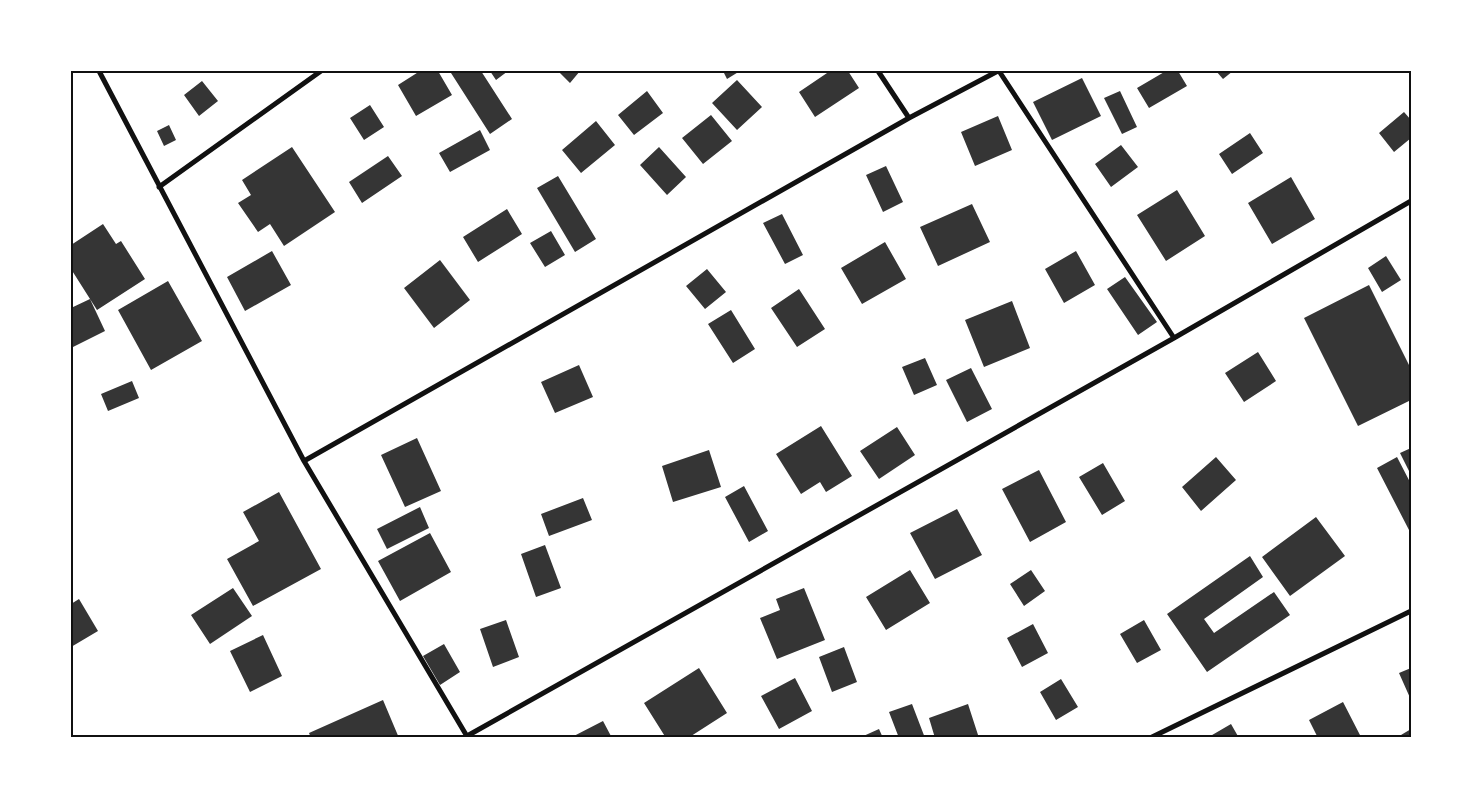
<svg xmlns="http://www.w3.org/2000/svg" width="1482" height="809" font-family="Commissioner,sans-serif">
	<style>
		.building { fill: #353535 }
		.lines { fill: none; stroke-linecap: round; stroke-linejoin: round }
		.minor { stroke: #111; stroke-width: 5 }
		.neatline { fill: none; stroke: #111; stroke-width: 2 }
	</style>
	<rect width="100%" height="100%" fill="#fff"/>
	<path class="building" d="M 420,71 L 438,71 L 452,95 L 416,116 L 398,85 Z
		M 454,71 L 481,71 L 512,119 L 490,134 L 451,73 Z
		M 490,71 L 508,71 L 496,80 Z
		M 558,71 L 580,71 L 570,83 Z
		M 723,71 L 740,71 L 727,79 Z
		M 830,71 L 848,71 L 859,88 L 815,117 L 799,92 Z
		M 1166,71 L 1178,71 L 1187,86 L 1149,108 L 1137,88 Z
		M 1216,71 L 1233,71 L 1223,79 Z
		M 1082,78 L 1101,116 L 1052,140 L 1033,102 Z
		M 737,80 L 762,107 L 737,130 L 712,103 Z
		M 202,81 L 218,101 L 199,116 L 184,95 Z
		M 647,91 L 663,113 L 634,135 L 618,115 Z
		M 1120,91 L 1137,127 L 1122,134 L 1104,98 Z
		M 370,105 L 384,127 L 364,140 L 350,118 Z
		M 1404,112 L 1411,120 L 1411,138 L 1394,152 L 1379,133 Z
		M 711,115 L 732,141 L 703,164 L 682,138 Z
		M 998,116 L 1012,150 L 975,166 L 961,132 Z
		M 596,121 L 615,145 L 581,173 L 562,150 Z
		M 169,125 L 176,140 L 164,146 L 157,131 Z
		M 480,130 L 490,150 L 450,172 L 439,153 Z
		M 1250,133 L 1263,153 L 1232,174 L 1219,154 Z
		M 1121,145 L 1138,167 L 1111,187 L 1095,164 Z
		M 292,147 L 335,212 L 284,246 L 270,224 L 258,232 L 238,203 L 251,195 L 242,180 Z
		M 659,147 L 686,177 L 667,195 L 640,165 Z
		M 388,156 L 402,176 L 362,203 L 349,182 Z
		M 886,166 L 903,202 L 883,212 L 866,175 Z
		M 558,176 L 596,239 L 575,252 L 537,188 Z
		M 1291,177 L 1315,219 L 1272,244 L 1248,203 Z
		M 1177,190 L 1205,236 L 1166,261 L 1137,215 Z
		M 972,204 L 990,242 L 938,266 L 920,227 Z
		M 507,209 L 522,234 L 478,262 L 463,237 Z
		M 782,214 L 803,255 L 785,264 L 763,223 Z
		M 103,224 L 116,244 L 121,241 L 145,279 L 97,310 L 71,269 L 71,245 Z
		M 551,231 L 565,255 L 545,267 L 530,243 Z
		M 885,242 L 906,279 L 862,304 L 841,268 Z
		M 272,251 L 291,285 L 245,311 L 227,277 Z
		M 1076,251 L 1095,285 L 1064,303 L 1045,269 Z
		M 1386,256 L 1401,280 L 1382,292 L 1368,268 Z
		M 440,260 L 470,300 L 434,328 L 404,288 Z
		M 707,269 L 726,292 L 705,309 L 686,286 Z
		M 1125,277 L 1157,322 L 1138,335 L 1107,289 Z
		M 168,281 L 202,341 L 151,370 L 118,310 Z
		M 1369,285 L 1411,369 L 1411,400 L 1358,426 L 1304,318 Z
		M 799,289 L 825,329 L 797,347 L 771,308 Z
		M 90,299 L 105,331 L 71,348 L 71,308 Z
		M 1012,301 L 1030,348 L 984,367 L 965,320 Z
		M 731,310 L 755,349 L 733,363 L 708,324 Z
		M 1258,352 L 1276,381 L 1244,402 L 1225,373 Z
		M 925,358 L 937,385 L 914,395 L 902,367 Z
		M 579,365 L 593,397 L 555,413 L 541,382 Z
		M 971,368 L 992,409 L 967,422 L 946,380 Z
		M 132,381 L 139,398 L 108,411 L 101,394 Z
		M 821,426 L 852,476 L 826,492 L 820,482 L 801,494 L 776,454 Z
		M 897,427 L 915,455 L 879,479 L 860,451 Z
		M 417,438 L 441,491 L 405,507 L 381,455 Z
		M 1411,448 L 1411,475 L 1400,453 Z
		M 709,450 L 721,487 L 673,502 L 662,466 Z
		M 1216,457 L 1236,480 L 1201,511 L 1182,487 Z
		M 1397,457 L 1411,484 L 1411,529 L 1409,530 L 1377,468 Z
		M 1103,463 L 1125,501 L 1102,515 L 1079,477 Z
		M 1039,470 L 1066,522 L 1030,542 L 1002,489 Z
		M 744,486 L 768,531 L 749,542 L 725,497 Z
		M 279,492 L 321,569 L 253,606 L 227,559 L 259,541 L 243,512 Z
		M 583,498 L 592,520 L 549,536 L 541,514 Z
		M 420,507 L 429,528 L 387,549 L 377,529 Z
		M 957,509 L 982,555 L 935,579 L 910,533 Z
		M 1316,517 L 1345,556 L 1290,596 L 1262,557 Z
		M 430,533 L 451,572 L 400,601 L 378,561 Z
		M 545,545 L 561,588 L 536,597 L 521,554 Z
		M 1250,556 L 1263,577 L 1204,619 L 1214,633 L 1274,592 L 1290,615 L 1207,672 L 1167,614 Z
		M 910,570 L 930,603 L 886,630 L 866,597 Z
		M 1031,570 L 1045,591 L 1024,606 L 1010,584 Z
		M 233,588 L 252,616 L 210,644 L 191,615 Z
		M 804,588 L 825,640 L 777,659 L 760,618 L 780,610 L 776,599 Z
		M 79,599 L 98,631 L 71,647 L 71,604 Z
		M 506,620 L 519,657 L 493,667 L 480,629 Z
		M 1144,620 L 1161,650 L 1137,663 L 1120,634 Z
		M 1033,624 L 1048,653 L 1022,667 L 1007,638 Z
		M 263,635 L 282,676 L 250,692 L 230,651 Z
		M 444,644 L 460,672 L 440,685 L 423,656 Z
		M 844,647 L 857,682 L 832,692 L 819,657 Z
		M 699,668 L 727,713 L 688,738 L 666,738 L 644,703 Z
		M 1411,668 L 1411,700 L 1399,673 Z
		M 795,678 L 812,711 L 779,729 L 761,696 Z
		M 1061,679 L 1078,707 L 1056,720 L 1040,692 Z
		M 383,700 L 399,738 L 311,738 L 309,733 Z
		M 1343,702 L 1361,737 L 1318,738 L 1309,720 Z
		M 912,704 L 925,738 L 899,738 L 889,712 Z
		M 968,704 L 979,738 L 935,738 L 929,718 Z
		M 603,721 L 612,738 L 570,738 Z
		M 1231,724 L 1239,738 L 1207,738 Z
		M 879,729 L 883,738 L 859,738 Z
		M 1411,729 L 1411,738 L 1396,738 Z"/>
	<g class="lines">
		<path class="minor" d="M 99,71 L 304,461 L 468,738
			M 878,71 L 909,118
			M 999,71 L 1174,338
			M 159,187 L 321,71
			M 304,461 L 909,118 L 998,71
			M 467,736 L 1174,338 L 1411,201
			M 1150,738 L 1411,611"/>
	</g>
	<rect width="1482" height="809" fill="none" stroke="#ffffff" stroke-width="145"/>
	<rect x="72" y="72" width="1338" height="664" class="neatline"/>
</svg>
